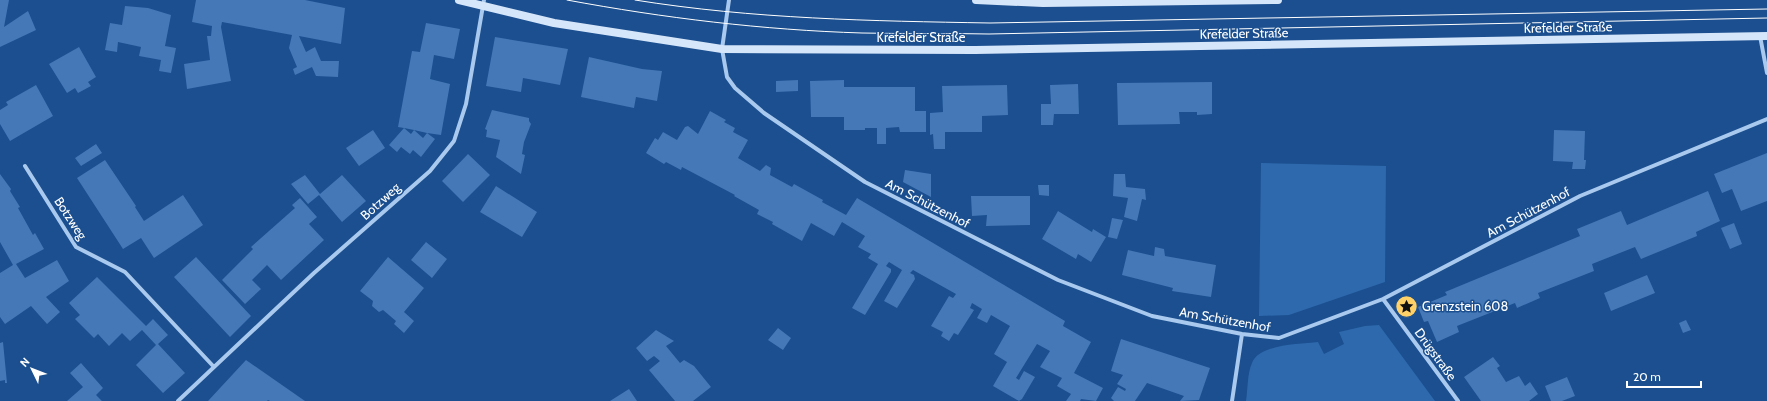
<svg xmlns="http://www.w3.org/2000/svg" width="1767" height="401" font-family="Cabin,sans-serif">
	<style>
		.green { fill: #2e69ad }
		.building { fill: #4478b7; fill-rule: evenodd }
		.lines { fill: none; stroke-linecap: round; stroke-linejoin: round }
		.street { stroke: #a9c9ee; stroke-width: 4 }
		.secondary { stroke: #d6e6fa; stroke-width: 8 }
		.tram { stroke: #fff; stroke-width: 1 }
		.labels { text-anchor: middle; dominant-baseline: central; stroke-width: 3; stroke-linejoin: round; paint-order: stroke }
		.street-label { font-size: 13px; fill: #fff; stroke: #1b4f8f }
		.poi-label { font-size: 13px; fill: #fff; stroke: #1b4f8f; text-anchor: start }
	</style>
	<rect width="100%" height="100%" fill="#1b4f8f"/>
	<path class="green" d="M 1261,163 L 1386,166 L 1385,282 L 1289,315 L 1259,316 Z
		M 1379,325 L 1435,401 L 1246,401 C 1248,389 1247,374 1252,363 C 1259,344 1300,344 1318,342 L 1324,354 L 1344,344 L 1339,332 L 1365,326 Z"/>
	<path class="building" d="M 0,0 L 9,0 L 4,27 L 28,11 L 36,30 L 0,47 Z
		M 196,0 L 305,0 L 345,8 L 341,44 L 299,36 L 306,52 L 315,47 L 321,61 L 339,61 L 338,77 L 316,76 L 312,67 L 295,75 L 293,69 L 297,67 L 289,48 L 292,35 L 222,22 L 221,27 L 231,81 L 187,89 L 184,64 L 210,60 L 207,36 L 211,36 L 212,26 L 192,22 Z
		M 125,6 L 148,8 L 171,15 L 165,46 L 176,48 L 171,73 L 159,71 L 161,60 L 139,56 L 141,47 L 118,42 L 117,52 L 105,50 L 110,23 L 122,25 Z
		M 426,23 L 460,29 L 454,59 L 434,55 L 430,79 L 450,84 L 441,135 L 427,133 L 435,139 L 421,157 L 413,150 L 410,154 L 401,147 L 397,152 L 389,145 L 404,128 L 398,127 L 412,51 L 420,52 ZM 404,128 L 414,130 L 427,133 L 423,138 L 414,130 L 411,134 Z
		M 495,37 L 568,49 L 560,85 L 523,78 L 521,92 L 486,86 Z
		M 79,47 L 96,77 L 88,82 L 91,86 L 78,93 L 75,88 L 67,93 L 49,64 Z
		M 589,57 L 642,69 L 662,71 L 657,101 L 636,97 L 634,108 L 581,97 Z
		M 798,80 L 798,91 L 776,92 L 776,81 Z
		M 844,80 L 844,87 L 915,87 L 915,111 L 926,111 L 926,132 L 900,132 L 899,127 L 886,128 L 886,144 L 877,144 L 877,128 L 865,128 L 865,130 L 844,130 L 844,117 L 811,117 L 810,81 Z
		M 1212,82 L 1212,114 L 1197,115 L 1197,112 L 1179,112 L 1180,124 L 1118,125 L 1117,83 Z
		M 1078,84 L 1079,114 L 1054,114 L 1053,125 L 1041,125 L 1041,104 L 1051,104 L 1050,85 Z
		M 36,85 L 53,116 L 10,141 L 0,124 L 0,110 L 8,105 L 6,102 Z
		M 1007,85 L 1008,115 L 982,116 L 982,132 L 945,132 L 945,149 L 934,149 L 933,134 L 930,135 L 930,113 L 943,112 L 942,86 Z
		M 492,110 L 529,118 L 529,121 L 531,124 L 524,142 L 522,154 L 525,155 L 521,174 L 496,157 L 500,140 L 486,137 L 487,130 L 485,129 Z
		M 710,111 L 726,120 L 724,122 L 735,128 L 733,132 L 748,140 L 738,158 L 760,171 L 766,165 L 771,168 L 770,175 L 792,187 L 794,184 L 823,200 L 822,202 L 846,215 L 857,198 L 1065,321 L 1063,326 L 1091,342 L 1074,373 L 1103,388 L 1096,401 L 1081,399 L 1080,401 L 1066,401 L 1071,394 L 1057,386 L 1062,378 L 1040,367 L 1050,351 L 1037,344 L 1016,378 L 1019,380 L 1024,371 L 1035,377 L 1022,399 L 1019,401 L 993,386 L 1007,362 L 994,354 L 1010,326 L 991,315 L 987,323 L 977,318 L 982,309 L 972,303 L 970,308 L 974,310 L 958,335 L 954,333 L 949,341 L 941,336 L 943,332 L 931,326 L 949,296 L 953,298 L 956,294 L 913,270 L 910,273 L 914,275 L 915,279 L 897,308 L 884,301 L 902,270 L 889,262 L 886,266 L 891,269 L 891,272 L 865,315 L 852,308 L 878,264 L 868,258 L 871,254 L 858,247 L 865,236 L 842,222 L 834,236 L 811,223 L 802,241 L 772,224 L 773,222 L 757,214 L 759,210 L 734,196 L 735,195 L 682,167 L 681,170 L 666,162 L 664,164 L 646,153 L 655,138 L 658,140 L 663,132 L 677,140 L 685,127 L 688,126 L 698,134 Z
		M 373,130 L 385,148 L 359,166 L 346,148 Z
		M 1554,130 L 1585,131 L 1584,160 L 1586,160 L 1585,169 L 1572,169 L 1573,162 L 1553,161 Z
		M 96,144 L 102,153 L 81,166 L 75,158 Z
		M 1767,153 L 1767,201 L 1741,211 L 1732,189 L 1722,193 L 1714,174 Z
		M 468,154 L 490,175 L 463,202 L 442,181 Z
		M 105,160 L 136,206 L 135,207 L 144,221 L 183,195 L 203,225 L 154,258 L 141,238 L 123,249 L 77,178 Z
		M 905,170 L 931,174 L 931,197 L 903,182 Z
		M 0,174 L 11,189 L 10,191 L 20,207 L 18,208 L 33,235 L 35,233 L 44,249 L 16,264 L 25,278 L 57,260 L 69,281 L 46,297 L 60,312 L 47,324 L 31,306 L 5,324 L 0,317 L 0,273 L 13,265 L 0,242 Z
		M 1114,174 L 1125,174 L 1126,187 L 1145,189 L 1146,200 L 1142,199 L 1137,221 L 1124,217 L 1128,198 L 1113,196 Z
		M 305,175 L 320,194 L 342,175 L 366,201 L 342,222 L 319,195 L 308,204 L 291,184 Z
		M 1038,185 L 1049,185 L 1049,196 L 1039,195 Z
		M 496,186 L 537,212 L 522,237 L 480,212 Z
		M 1708,191 L 1720,221 L 1696,232 L 1697,236 L 1641,259 L 1635,247 L 1592,264 L 1594,271 L 1538,293 L 1540,298 L 1517,308 L 1515,303 L 1457,326 L 1459,332 L 1437,342 L 1428,321 L 1424,322 L 1418,307 L 1447,295 L 1445,292 L 1580,236 L 1577,229 L 1621,211 L 1627,225 Z
		M 971,196 L 1030,196 L 1030,225 L 986,226 L 987,215 L 972,216 Z
		M 300,198 L 317,217 L 309,224 L 324,240 L 281,280 L 267,265 L 252,280 L 261,289 L 245,304 L 222,280 L 253,249 L 251,247 L 295,208 L 292,205 Z
		M 1058,211 L 1092,232 L 1093,229 L 1106,237 L 1091,262 L 1078,254 L 1076,259 L 1042,239 Z
		M 1112,218 L 1123,220 L 1117,239 L 1108,237 Z
		M 1734,223 L 1742,244 L 1730,249 L 1721,228 Z
		M 426,242 L 447,259 L 432,278 L 411,260 Z
		M 1155,247 L 1164,249 L 1165,256 L 1216,265 L 1211,297 L 1172,291 L 1173,288 L 1122,275 L 1128,250 L 1154,256 Z
		M 196,257 L 251,316 L 230,337 L 174,277 Z
		M 388,257 L 424,288 L 404,312 L 414,321 L 404,333 L 394,324 L 396,321 L 383,310 L 379,312 L 372,306 L 373,301 L 360,291 Z
		M 1647,275 L 1655,293 L 1611,311 L 1604,293 Z
		M 97,277 L 146,326 L 153,319 L 168,335 L 158,344 L 185,373 L 163,393 L 136,365 L 156,345 L 142,330 L 130,341 L 122,333 L 109,346 L 98,334 L 94,338 L 75,319 L 80,315 L 69,303 Z
		M 1686,320 L 1691,330 L 1683,333 L 1679,323 Z
		M 778,328 L 791,338 L 783,350 L 768,340 Z
		M 656,330 L 674,341 L 666,346 L 680,363 L 684,360 L 694,366 L 711,387 L 693,401 L 675,401 L 649,370 L 660,361 L 654,356 L 647,361 L 636,348 Z
		M 1121,339 L 1210,368 L 1199,400 L 1180,401 L 1184,396 L 1147,383 L 1135,401 L 1114,401 L 1111,398 L 1118,387 L 1125,391 L 1126,389 L 1117,384 L 1123,375 L 1111,371 Z
		M 3,342 L 7,383 L 5,383 L 5,380 L 0,381 L 0,343 Z
		M 1493,357 L 1500,366 L 1497,368 L 1506,382 L 1519,376 L 1525,386 L 1530,382 L 1538,394 L 1529,401 L 1481,401 L 1464,377 Z
		M 246,360 L 282,385 L 305,401 L 270,401 L 268,400 L 267,401 L 208,401 Z
		M 81,363 L 103,388 L 96,395 L 102,401 L 67,401 L 83,387 L 70,373 Z
		M 1567,377 L 1575,396 L 1562,401 L 1551,401 L 1545,386 Z
		M 629,389 L 637,401 L 610,401 Z"/>
	<g class="lines">
		<path class="street" d="M 729,0 L 722,49 L 727,77 L 735,88 L 764,113 L 865,182 L 1058,280 L 1152,316 L 1242,334 L 1279,338 L 1383,299 L 1580,196 L 1767,119
			M 1760,36 L 1767,73
			M 25,166 L 76,247 L 125,272 L 214,367
			M 1383,299 L 1458,401
			M 178,401 L 314,273 L 430,171 L 454,141 L 466,104 L 484,0
			M 1232,401 L 1242,334"/>
		<path class="secondary" d="M 459,0 L 554,23 L 722,49 L 975,50 L 1767,36
			M 976,0 L 1043,3 L 1278,0"/>
		<path class="tram" d="M 567,0 C 664,18 763,30 862,33 C 904,34 947,33 989,34 L 1767,18
			M 635,0 C 753,19 872,21 990,23 L 1767,9"/>
	</g>
	<defs>
		<symbol id="sight-disc" viewBox="-11 -11 22 22"><circle r="9.5" fill="#ffd166" stroke="#1b4f8f"/><path d="M0-6L1.8-2.2L6-1.7L2.9 1.2L3.7 5.4L0 3.3L-3.7 5.4L-2.9 1.2L-6-1.7L-1.8-2.2Z" fill="#111"/></symbol>
	</defs>
	<g fill-rule="evenodd">
		<use href="#sight-disc" x="1394" y="294" width="25" height="25"/>
	</g>
	<g class="labels">
		<g class="street-label">
			<text transform="translate(1568 27) rotate(-1)">Krefelder Straße</text>
			<text transform="translate(1244 33) rotate(-1)">Krefelder Straße</text>
			<text x="921" y="37">Krefelder Straße</text>
			<text transform="translate(380 201) rotate(-42)">Botzweg</text>
			<text transform="translate(928 203) rotate(27)">Am Schützenhof</text>
			<text transform="translate(1528 212) rotate(-28)">Am Schützenhof</text>
			<text transform="translate(71 218) rotate(57)">Botzweg</text>
			<text transform="translate(1225 319) rotate(10)">Am Schützenhof</text>
			<text transform="translate(1436 354) rotate(54)">Drügstraße</text>
		</g>
		<g class="poi-label">
			<text x="1422" y="306">Grenzstein 608</text>
		</g>
	</g>
	<g transform="translate(32 369) rotate(313)" stroke="#1b4f8f" stroke-width="3" paint-order="stroke">
	<path d="M0-3L7 15L0 10L-7 15Z" fill="#ffffff"/>
	<text y="-6" font-size="11" font-weight="bold" text-anchor="middle" fill="#ffffff">N</text>
	</g>
	<path d="M1627 381v6h74v-6" fill="none" stroke="#ffffff" stroke-width="2"/>
	<text x="1633" y="381" font-size="12" fill="#ffffff" stroke="#1b4f8f" stroke-width="3" paint-order="stroke">20 m</text>
</svg>
